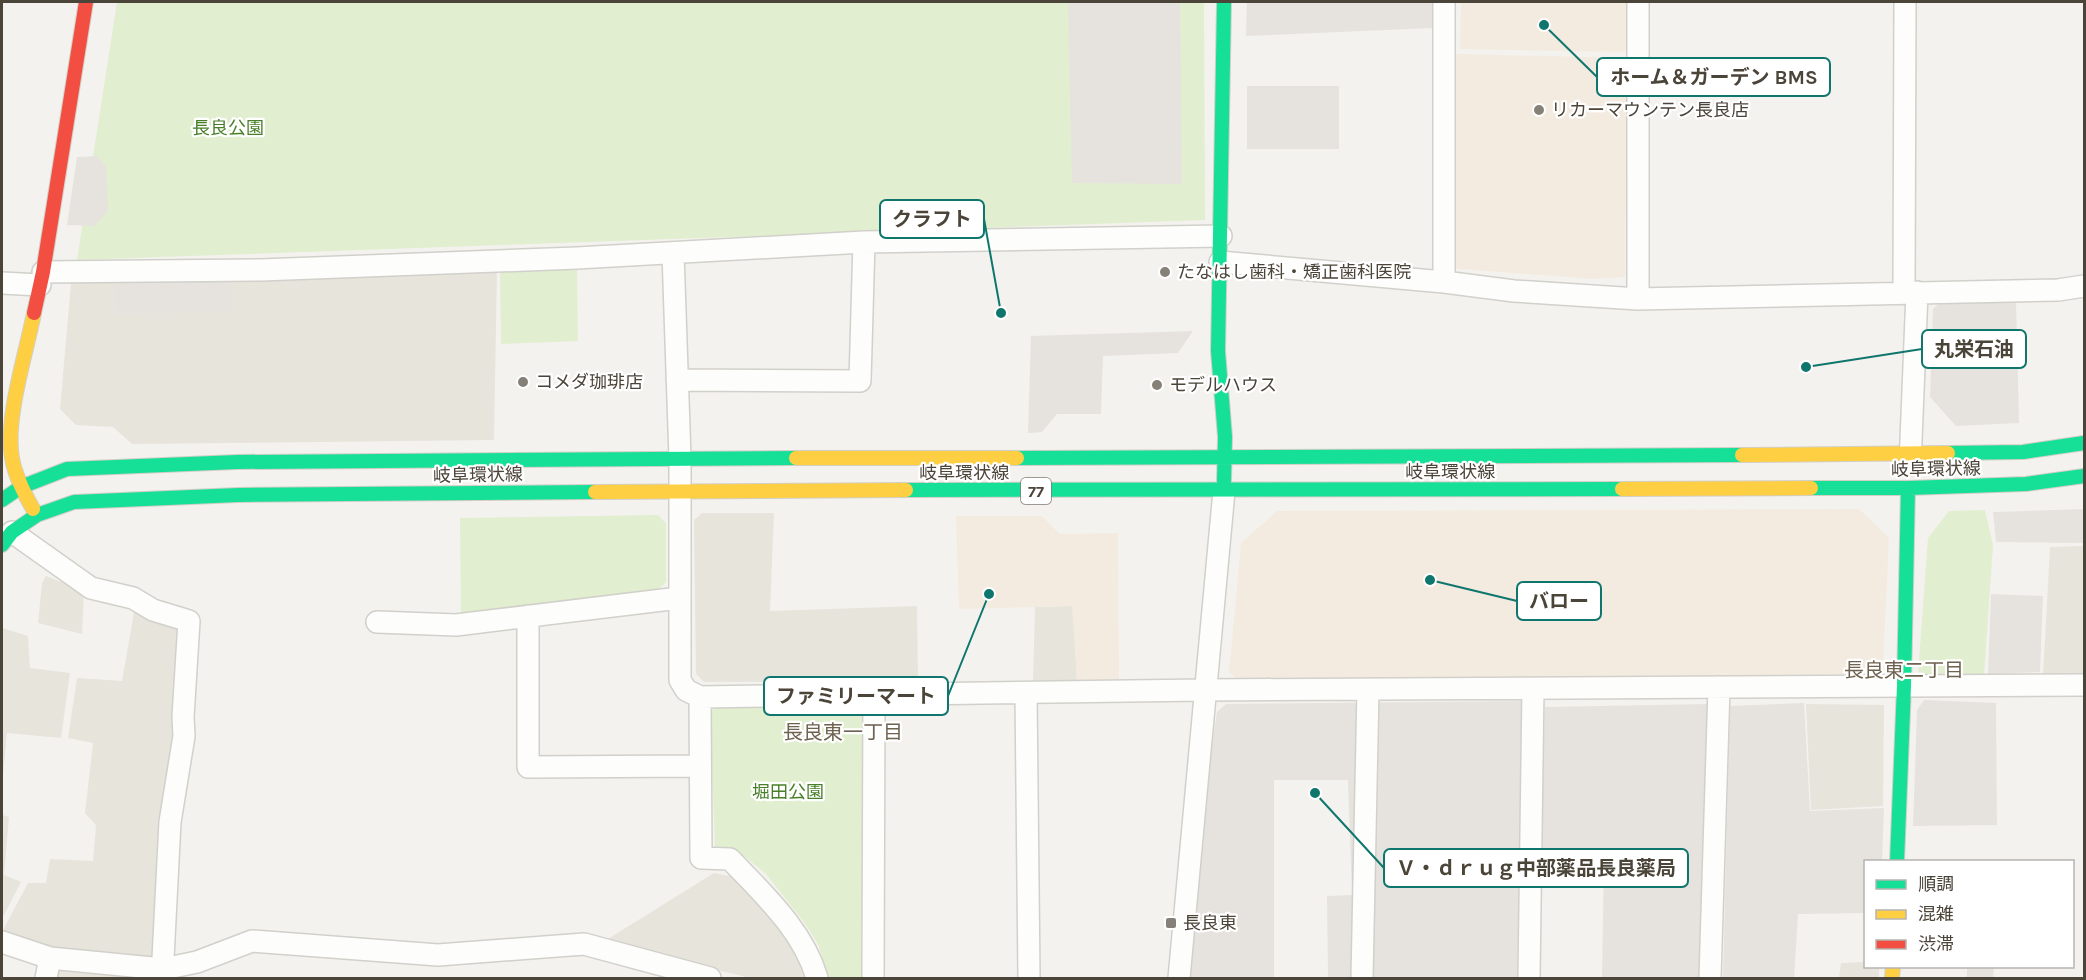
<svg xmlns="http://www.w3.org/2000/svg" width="2086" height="980" font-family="Karla,'Noto Sans JP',sans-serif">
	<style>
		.residential { fill: #e7e4dc }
		.commercial { fill: #f3ebdf }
		.green { fill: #e1eecf }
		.parking { fill: #e6e3df }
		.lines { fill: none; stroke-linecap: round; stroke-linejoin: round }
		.street-casing { stroke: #d2d0cb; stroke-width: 24 }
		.fast-casing { stroke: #d3cfc5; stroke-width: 16 }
		.slow-casing { stroke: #d3cfc5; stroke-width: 16 }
		.jam-casing { stroke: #d3cfc5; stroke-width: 16 }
		.street { stroke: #fdfdfc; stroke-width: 21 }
		.fast { stroke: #16e098; stroke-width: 14 }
		.slow { stroke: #ffcf43; stroke-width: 14 }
		.jam { stroke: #f24e42; stroke-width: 14 }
		.poi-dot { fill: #868178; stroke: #fff; stroke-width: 2 }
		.labels { text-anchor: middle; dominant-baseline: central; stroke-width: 4.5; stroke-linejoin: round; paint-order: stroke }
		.shield { fill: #fff; stroke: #817c74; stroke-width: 1.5 }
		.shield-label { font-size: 16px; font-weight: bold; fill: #4b4439 }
		.poi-label { font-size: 18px; fill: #4b4439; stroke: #fff; text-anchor: start }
		.park-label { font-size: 18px; fill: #4a7f2a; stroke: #fff }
		.street-label { font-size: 18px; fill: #4b4439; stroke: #fff }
		.neighbourhood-label { font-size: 20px; fill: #6e6250; stroke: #fff }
		.leader { fill: none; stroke: #0f766e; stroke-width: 2 }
		.callout-dot { fill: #0f766e; stroke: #fff; stroke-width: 2 }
		.callout { fill: #fff; stroke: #0f766e; stroke-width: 2 }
		.callout-label { font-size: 20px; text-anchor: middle; font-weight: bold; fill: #4b4439 }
	</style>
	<rect width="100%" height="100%" fill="#f4f2ee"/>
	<path class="residential" d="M 497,268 L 494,440 L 132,444 L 113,427 L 76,425 L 60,409 L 71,283 Z
		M 702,513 L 774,513 L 770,611 L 917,606 L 918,681 L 704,682 L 696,674 L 694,520 Z
		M 2084,546 L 2084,674 L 2043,675 L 2050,547 Z
		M 46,576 L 84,591 L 82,634 L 38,623 L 42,583 Z
		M 1073,606 L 1077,681 L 1033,681 L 1035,607 Z
		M 135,607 L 183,629 L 163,820 L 155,961 L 53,949 L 2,935 L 2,932 L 28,883 L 46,883 L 50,859 L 93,861 L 96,825 L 85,813 L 93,743 L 68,738 L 77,678 L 122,681 Z
		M 2,628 L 28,636 L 30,668 L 70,673 L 61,738 L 7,733 L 2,785 Z
		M 1806,704 L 1884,705 L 1883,806 L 1811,810 Z
		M 2,815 L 9,817 L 4,875 L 21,882 L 2,919 Z
		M 714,873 L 739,878 L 781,921 L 807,978 L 750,978 L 603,942 Z
		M 1865,962 L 1866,966 L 1879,967 L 1879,978 L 1839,978 L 1841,963 Z
		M 56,968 L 154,978 L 53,978 Z"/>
	<path class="commercial" d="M 1461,2 L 1626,2 L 1627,52 L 1460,49 Z
		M 1456,54 L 1627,58 L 1625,277 L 1592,279 L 1450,268 Z
		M 1859,509 L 1889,538 L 1883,666 L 1876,674 L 1237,680 L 1229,672 L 1241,543 L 1277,511 Z
		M 956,516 L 1042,516 L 1060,534 L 1118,533 L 1119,681 L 1077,681 L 1072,606 L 959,609 Z"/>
	<path class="green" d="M 117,2 L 1204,2 L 1205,220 L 77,260 Z
		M 577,264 L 578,341 L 501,344 L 500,268 Z
		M 1985,510 L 1993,545 L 1984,676 L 1918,674 L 1928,538 L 1949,511 Z
		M 658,515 L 666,523 L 666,582 L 659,589 L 461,615 L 460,518 Z
		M 718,706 L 863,706 L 864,978 L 829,978 L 818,944 L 804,922 L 766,874 L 744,856 L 715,846 L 710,712 Z"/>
	<path class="parking" d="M 1068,2 L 1180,2 L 1182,184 L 1072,183 Z
		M 1247,2 L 1433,2 L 1433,28 L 1246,36 Z
		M 1247,86 L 1339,86 L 1339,149 L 1247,149 Z
		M 97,156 L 106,166 L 108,211 L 95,226 L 67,225 L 77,157 Z
		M 231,280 L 232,311 L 115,314 L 113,284 Z
		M 1939,303 L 2016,303 L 2019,423 L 1956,426 L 1930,397 L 1933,309 Z
		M 1193,331 L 1178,353 L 1103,356 L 1101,414 L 1057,414 L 1042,432 L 1028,433 L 1031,336 Z
		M 2084,509 L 2084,543 L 1996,542 L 1993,512 Z
		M 1991,594 L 2043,596 L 2040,672 L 1988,674 Z
		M 1924,700 L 1996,703 L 1997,825 L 1913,826 L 1917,710 Z
		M 1523,701 L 1517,978 L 1328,978 L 1327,896 L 1352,895 L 1348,780 L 1274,780 L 1274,978 L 1190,978 L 1211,750 L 1217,712 L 1226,704 Z
		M 1804,703 L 1810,811 L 1884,808 L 1882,861 L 1866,862 L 1865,913 L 1798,914 L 1794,978 L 1723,978 L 1730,706 Z
		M 1707,704 L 1700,978 L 1602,978 L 1604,854 L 1541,852 L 1545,707 Z
		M 1967,967 L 1994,967 L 1993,978 L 1967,978 Z"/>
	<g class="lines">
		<defs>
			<path id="street" d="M 1444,2 L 1444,282
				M 673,253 L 680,458 L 680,680 L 686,690 L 700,697 L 1204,690 L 2084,685
				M 1220,262 L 1444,282 L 1514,291 L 1638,299 L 2058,290 L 2084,286
				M 43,272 L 261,270 L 577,258 L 864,242 L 1221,236
				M 2,283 L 40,285
				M 1904,292 L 1905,2
				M 1638,299 L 1638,2
				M 677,380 L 860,381 L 864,242
				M 1910,465 L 1917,292
				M 12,532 L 91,588 L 133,598 L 153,610 L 189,621 L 183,717 L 184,736 L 170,822 L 162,978
				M 528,616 L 528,767 L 700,766
				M 377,622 L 456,625 L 679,598
				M 1026,693 L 1029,978
				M 700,697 L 701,858 L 730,859 C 764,895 803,930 817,978
				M 2,942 L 50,958 L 163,969 L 197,962 L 252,941 L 438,955 L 584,944 L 710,978
				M 46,978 L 50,958
				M 873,978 L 874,695
				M 1179,978 L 1224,491
				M 1362,978 L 1368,689
				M 1529,978 L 1533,689
				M 1710,978 L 1719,687"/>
			<path id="fast" d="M 1224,2 L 1218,351 L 1225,437 L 1224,481
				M 1948,453 L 2023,452 L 2084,443
				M 1017,458 L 1742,455
				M 1811,488 L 1908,488 L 2026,484 L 2084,476
				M 906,490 L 1622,489
				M 2,500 L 21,487 L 67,469 L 237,462 L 796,458
				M 2,545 L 12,532 L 37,515 L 74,502 L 238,495 L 595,492
				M 1897,862 L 1904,686 L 1908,488"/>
			<path id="slow" d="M 1742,455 L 1948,453
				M 796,458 L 1017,458
				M 1622,489 L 1811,488
				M 595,492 L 906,490
				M 33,509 C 24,493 15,476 12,458 C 5,418 26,354 34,313
				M 1892,978 L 1893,966"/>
			<path id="jam" d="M 34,313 L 43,272 L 86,2"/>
		</defs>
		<use href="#street" class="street-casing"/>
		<use href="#fast" class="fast-casing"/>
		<use href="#slow" class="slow-casing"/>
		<use href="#jam" class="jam-casing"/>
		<use href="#street" class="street"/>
		<use href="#fast" class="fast"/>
		<use href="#slow" class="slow"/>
		<use href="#jam" class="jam"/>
	</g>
	<g class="poi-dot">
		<circle cx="1539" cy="110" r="6"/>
		<circle cx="1165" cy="272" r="6"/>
		<circle cx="523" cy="382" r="6"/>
		<circle cx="1157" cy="385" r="6"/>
		<rect x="1165" y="917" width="12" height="12" rx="3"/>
	</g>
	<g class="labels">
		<rect class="shield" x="1021" y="478" width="30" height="26" rx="4.5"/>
		<g class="shield-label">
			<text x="1036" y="491">77</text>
		</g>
		<g class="poi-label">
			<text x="1551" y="110">リカーマウンテン長良店</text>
			<text x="1177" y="272">たなはし歯科・矯正歯科医院</text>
			<text x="535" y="382">コメダ珈琲店</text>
			<text x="1169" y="385">モデルハウス</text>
			<text x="1183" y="923">長良東</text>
		</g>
		<g class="park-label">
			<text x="228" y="128">長良公園</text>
			<text x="788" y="792">堀田公園</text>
		</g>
		<g class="street-label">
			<text transform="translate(1936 469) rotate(-1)">岐阜環状線</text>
			<text x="1450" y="472">岐阜環状線</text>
			<text x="964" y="473">岐阜環状線</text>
			<text transform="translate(478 475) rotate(-1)">岐阜環状線</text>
		</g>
		<g class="neighbourhood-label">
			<text x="1904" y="670">長良東二丁目</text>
			<text x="843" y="732">長良東一丁目</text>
		</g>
	</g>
	<path class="leader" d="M1544 25L1597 77M1001 313L984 219M1806 367L1922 349M1430 580L1517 601M989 594L948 696M1315 793L1384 868"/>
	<g class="callout-dot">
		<circle cx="1544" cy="25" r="6"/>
		<circle cx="1001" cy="313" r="6"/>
		<circle cx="1806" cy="367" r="6"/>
		<circle cx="1430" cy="580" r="6"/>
		<circle cx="989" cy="594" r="6"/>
		<circle cx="1315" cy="793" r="6"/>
	</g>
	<g class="callout">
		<rect x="1597" y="58" width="233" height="38" rx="6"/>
		<rect x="880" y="200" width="104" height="38" rx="6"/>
		<rect x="1922" y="330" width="104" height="38" rx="6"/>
		<rect x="1517" y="582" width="84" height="38" rx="6"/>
		<rect x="764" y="677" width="184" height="38" rx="6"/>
		<rect x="1384" y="849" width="304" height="38" rx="6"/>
	</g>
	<g class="callout-label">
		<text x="1714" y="84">ホーム＆ガーデン BMS</text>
		<text x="932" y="226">クラフト</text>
		<text x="1974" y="356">丸栄石油</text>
		<text x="1559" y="608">バロー</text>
		<text x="856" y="703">ファミリーマート</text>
		<text x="1536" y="875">Ｖ・ｄｒｕｇ中部薬品長良薬局</text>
	</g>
	<rect width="2086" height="980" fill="none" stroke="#4b4439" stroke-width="6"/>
	<rect x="1864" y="860" width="210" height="108" fill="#ffffff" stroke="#b7b4b0" stroke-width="1.5"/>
	<rect x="1876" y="880" width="30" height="9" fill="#16e098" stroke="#b7b4b0" stroke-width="1.5"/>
	<text x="1918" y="890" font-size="18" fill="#4b4439">順調</text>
	<rect x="1876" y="910" width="30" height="9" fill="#ffcf43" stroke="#b7b4b0" stroke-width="1.5"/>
	<text x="1918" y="920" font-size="18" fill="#4b4439">混雑</text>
	<rect x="1876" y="940" width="30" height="9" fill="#f24e42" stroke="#b7b4b0" stroke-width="1.5"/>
	<text x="1918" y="950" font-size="18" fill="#4b4439">渋滞</text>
</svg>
